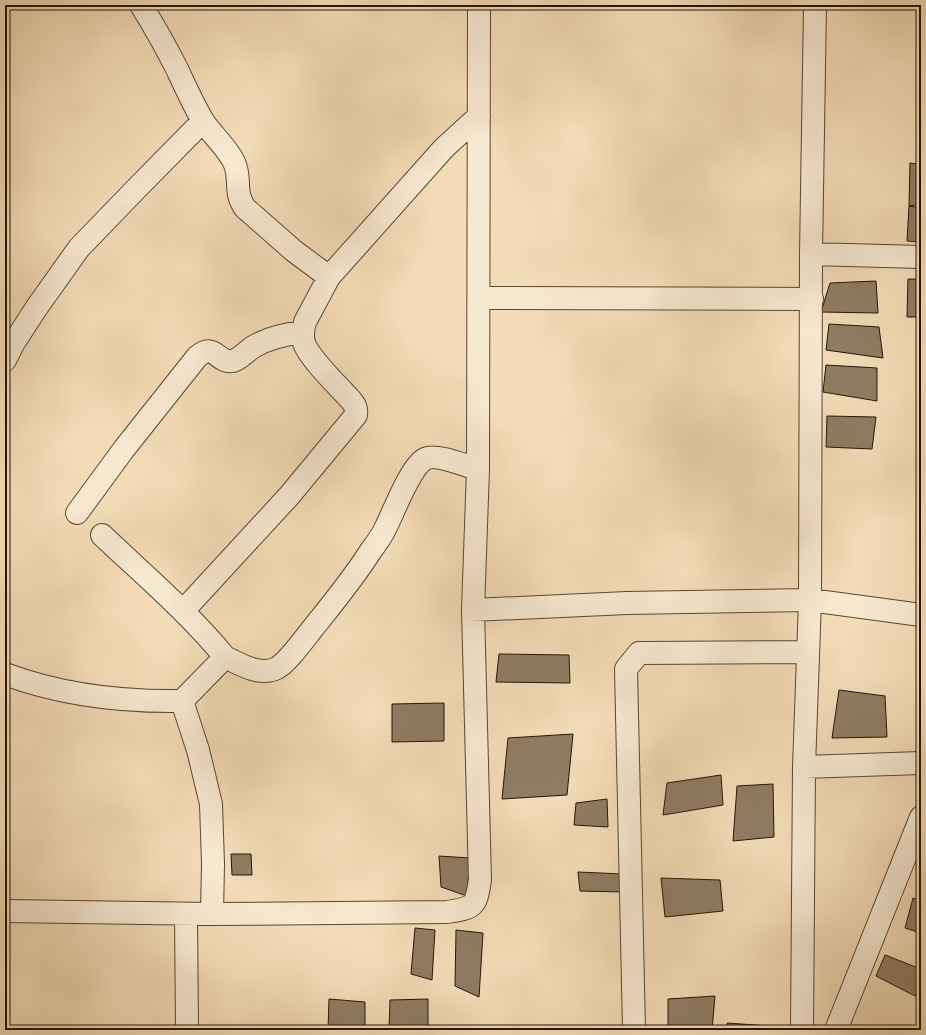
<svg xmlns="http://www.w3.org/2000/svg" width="926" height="1035" font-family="Vollkorn,serif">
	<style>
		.building { fill: #907c62; stroke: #241606 }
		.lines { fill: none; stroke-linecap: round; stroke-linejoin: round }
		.minor-casing { stroke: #584732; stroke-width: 24 }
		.minor { stroke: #f7e8d0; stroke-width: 22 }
	</style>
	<rect width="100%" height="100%" fill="#f3dbb7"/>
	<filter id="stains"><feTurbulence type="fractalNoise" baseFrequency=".005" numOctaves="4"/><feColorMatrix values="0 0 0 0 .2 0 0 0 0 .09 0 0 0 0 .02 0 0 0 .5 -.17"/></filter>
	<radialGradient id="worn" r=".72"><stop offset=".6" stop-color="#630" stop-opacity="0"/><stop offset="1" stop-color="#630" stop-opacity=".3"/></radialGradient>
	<path class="building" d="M 910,163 L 921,165 L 921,204 L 909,206 Z
		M 909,206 L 921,208 L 921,242 L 907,241 Z
		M 908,279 L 921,279 L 921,317 L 907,317 Z
		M 876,281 L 878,313 L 821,312 L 830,283 Z
		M 829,324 L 879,327 L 883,358 L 826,350 Z
		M 826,365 L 877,368 L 877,401 L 823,392 Z
		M 827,416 L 876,417 L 872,449 L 826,447 Z
		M 499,654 L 569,655 L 570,683 L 496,682 Z
		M 839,690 L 885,696 L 887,737 L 832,738 Z
		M 444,703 L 444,741 L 392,742 L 392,704 Z
		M 573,734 L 567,795 L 502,799 L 508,738 Z
		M 721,775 L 723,805 L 663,815 L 667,783 Z
		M 773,784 L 774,837 L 733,841 L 737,786 Z
		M 607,799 L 608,827 L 574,825 L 576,803 Z
		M 231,854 L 251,854 L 252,875 L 232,875 Z
		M 439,856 L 470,858 L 467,896 L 441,887 Z
		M 578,872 L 623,874 L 623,892 L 580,891 Z
		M 661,878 L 720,880 L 723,911 L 665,917 Z
		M 913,898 L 921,901 L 921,933 L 905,928 Z
		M 415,928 L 435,930 L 432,980 L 411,974 Z
		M 456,930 L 483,933 L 479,997 L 455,986 Z
		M 885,955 L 921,969 L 921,983 L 915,996 L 876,976 Z
		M 715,996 L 712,1030 L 668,1030 L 668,999 Z
		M 329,999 L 365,1002 L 365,1030 L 328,1030 Z
		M 428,999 L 428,1030 L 389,1030 L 390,1000 Z
		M 727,1023 L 784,1027 L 784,1030 L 728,1030 Z"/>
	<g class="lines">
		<defs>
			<path id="minor" d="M 141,5 C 154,26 166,47 177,69 C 185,86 193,104 203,121 C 212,135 226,146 234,162 C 242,179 233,191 245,208 L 294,251 L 329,277 L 305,322 C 303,329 302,336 304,343 C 309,358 339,387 350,399 C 355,405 357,408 356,415 L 289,496 L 183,611
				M 815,5 L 811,254 L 921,257
				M 329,277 L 444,148 L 479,116
				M 479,298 L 812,299
				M 5,360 L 13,344 L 37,307 L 79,248 L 137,188 L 203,121
				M 77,513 L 124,449 L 197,357 C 215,341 217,364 233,361 C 240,359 247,351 253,347 C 268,338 286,334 303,332
				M 102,535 C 144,575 188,612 225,657
				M 473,610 L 627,603 L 810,600 L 921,615
				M 5,674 C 61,695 122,702 182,701 L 225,657 C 240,664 260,677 277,668 C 287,663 305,638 313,628 C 333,603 353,579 370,552 C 376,544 382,536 386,527 C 394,511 411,466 425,459 C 435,453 466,466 478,469
				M 182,701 L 198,750 L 211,804 L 213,864 L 212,914
				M 804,767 L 921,763
				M 5,911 L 212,914 L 447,912 C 474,908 476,907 480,880 L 473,610 L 478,469 L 479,5
				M 186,914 L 187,1030
				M 634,1030 L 626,669 L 639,653 L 808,652
				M 802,1030 L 804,767 L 810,600 L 811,254
				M 836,1030 L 921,817"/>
		</defs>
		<use href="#minor" class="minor-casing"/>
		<use href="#minor" class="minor"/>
	</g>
	<rect width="926" height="1035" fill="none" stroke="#f3dbb7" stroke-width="20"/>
	<rect x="6" y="6" width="914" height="1023" fill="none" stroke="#241606" stroke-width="2"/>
	<rect x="10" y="10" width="906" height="1015" fill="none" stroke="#241606"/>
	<rect width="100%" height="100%" filter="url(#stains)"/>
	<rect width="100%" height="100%" fill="url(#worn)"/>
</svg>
